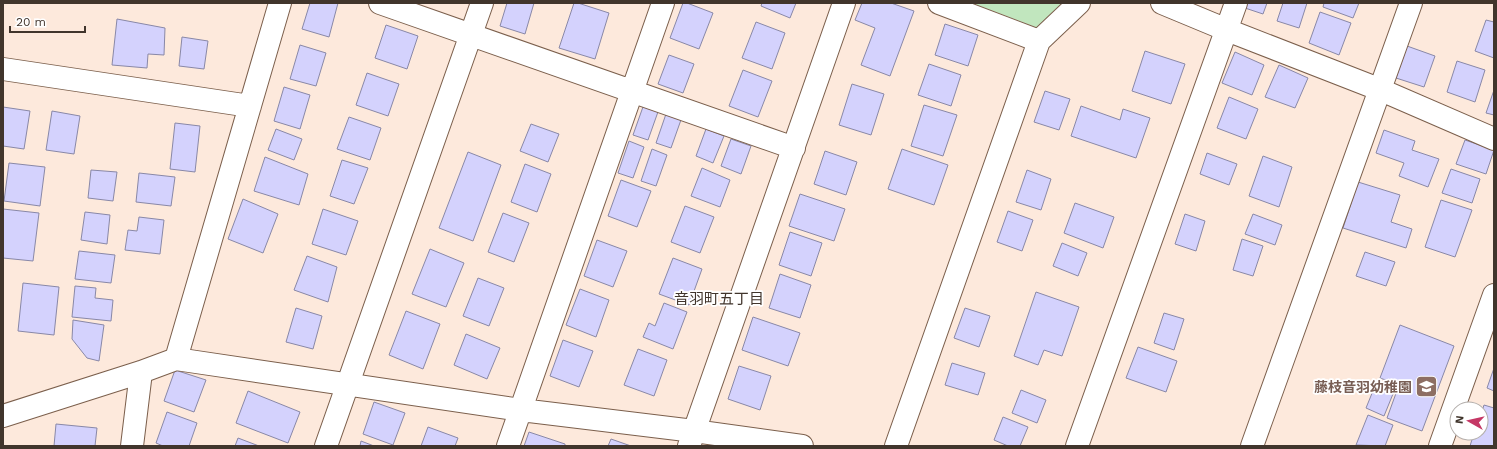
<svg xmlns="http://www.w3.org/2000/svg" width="1497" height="449" font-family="'Work Sans','Noto Sans JP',sans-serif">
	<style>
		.green { fill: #c1e6be }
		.building { fill: #d4d2fd; stroke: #8988a7 }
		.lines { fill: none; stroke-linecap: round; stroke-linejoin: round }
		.minor-casing { stroke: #7b5f4c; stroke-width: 24 }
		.minor { stroke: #fff; stroke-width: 22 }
		.labels { text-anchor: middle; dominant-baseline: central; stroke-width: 3.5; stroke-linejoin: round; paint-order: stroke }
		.education-label { font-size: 14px; font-weight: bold; fill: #785e54; stroke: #fff; text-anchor: end }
		.neighbourhood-label { font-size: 15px; fill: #41352c; stroke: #fff }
	</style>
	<rect width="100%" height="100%" fill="#fde9dc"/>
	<path class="green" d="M 972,3 L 1066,3 L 1040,29 Z"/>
	<path class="building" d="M 310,3 L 338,3 L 329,37 L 302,29 Z
		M 507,3 L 534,3 L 525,34 L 500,26 Z
		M 574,3 L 578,3 L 609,13 L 595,59 L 559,48 Z
		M 683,3 L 687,3 L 713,13 L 699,49 L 670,38 Z
		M 762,3 L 796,3 L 790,18 L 761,6 Z
		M 862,3 L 891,3 L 914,11 L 890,76 L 861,65 L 875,28 L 855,20 Z
		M 1243,3 L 1267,3 L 1263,14 L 1242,7 Z
		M 1283,3 L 1307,3 L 1299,28 L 1277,21 Z
		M 1324,3 L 1359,3 L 1353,18 L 1323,7 Z
		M 1320,12 L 1351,23 L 1339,55 L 1309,43 Z
		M 117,19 L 165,28 L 164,55 L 148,54 L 147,68 L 112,65 Z
		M 1486,20 L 1494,22 L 1494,58 L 1475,51 Z
		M 756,22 L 785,33 L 772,69 L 742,58 Z
		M 945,24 L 978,35 L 968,66 L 935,55 Z
		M 386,25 L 418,36 L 407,69 L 375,58 Z
		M 182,37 L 208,41 L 204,69 L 179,66 Z
		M 300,45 L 326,53 L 316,86 L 290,79 Z
		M 1407,46 L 1435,56 L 1424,87 L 1396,78 Z
		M 1145,51 L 1185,64 L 1171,104 L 1132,91 Z
		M 1235,52 L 1264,65 L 1252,95 L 1222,83 Z
		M 669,55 L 694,64 L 683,93 L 658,84 Z
		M 1457,61 L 1485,70 L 1475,102 L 1447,92 Z
		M 929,64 L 961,75 L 951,106 L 918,95 Z
		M 1279,65 L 1308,78 L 1295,108 L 1265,97 Z
		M 743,70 L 772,81 L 758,117 L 729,106 Z
		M 367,73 L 399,84 L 388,116 L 356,105 Z
		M 852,84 L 884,94 L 871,135 L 839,125 Z
		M 284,87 L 310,95 L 300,129 L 274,121 Z
		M 1494,90 L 1494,115 L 1486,113 Z
		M 1045,91 L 1070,99 L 1059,130 L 1034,122 Z
		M 1229,97 L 1258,109 L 1246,139 L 1217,128 Z
		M 644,104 L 659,109 L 648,140 L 633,135 Z
		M 924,105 L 957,115 L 943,156 L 911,146 Z
		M 1081,106 L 1120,120 L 1123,109 L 1150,118 L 1136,158 L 1071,136 Z
		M 3,107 L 30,111 L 24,149 L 3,146 Z
		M 52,111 L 80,116 L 74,154 L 46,150 Z
		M 667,111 L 682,117 L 671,148 L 656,143 Z
		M 349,117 L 381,128 L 370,160 L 337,149 Z
		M 175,123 L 200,126 L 195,172 L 170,169 Z
		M 531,124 L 559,134 L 548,162 L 520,151 Z
		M 276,129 L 302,139 L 294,160 L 268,150 Z
		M 706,129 L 724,136 L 713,163 L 696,156 Z
		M 1384,130 L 1415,141 L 1412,150 L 1439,159 L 1428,187 L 1399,176 L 1404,163 L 1376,153 Z
		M 731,139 L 751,146 L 741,174 L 721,166 Z
		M 1465,140 L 1494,150 L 1486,174 L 1456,164 Z
		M 629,141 L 644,147 L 633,178 L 618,173 Z
		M 652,149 L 667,155 L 656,186 L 641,181 Z
		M 902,149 L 948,165 L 934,205 L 888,189 Z
		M 825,151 L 857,162 L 846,195 L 814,184 Z
		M 468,152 L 501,165 L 473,241 L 439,228 Z
		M 1207,153 L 1237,164 L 1229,185 L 1200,174 Z
		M 1263,156 L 1292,167 L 1279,207 L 1249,196 Z
		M 265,157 L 308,174 L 299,205 L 254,191 Z
		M 342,160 L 368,168 L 354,204 L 330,196 Z
		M 9,163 L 45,167 L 40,206 L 4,201 Z
		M 525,164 L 551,174 L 537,212 L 511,202 Z
		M 702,168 L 730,180 L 720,207 L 691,196 Z
		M 1451,169 L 1480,179 L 1472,203 L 1442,193 Z
		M 91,170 L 117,172 L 113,201 L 88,198 Z
		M 1027,170 L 1051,179 L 1041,210 L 1016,202 Z
		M 139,173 L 175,177 L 171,206 L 136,202 Z
		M 621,180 L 651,191 L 637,227 L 608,216 Z
		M 1358,182 L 1400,195 L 1391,222 L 1412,229 L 1406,248 L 1343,228 Z
		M 800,194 L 845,209 L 834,241 L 789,226 Z
		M 243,199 L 278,214 L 263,253 L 228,239 Z
		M 1441,200 L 1472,210 L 1455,257 L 1425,247 Z
		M 1075,203 L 1114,217 L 1103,248 L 1064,233 Z
		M 685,206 L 714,217 L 700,253 L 671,242 Z
		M 3,209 L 39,213 L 33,261 L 3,258 Z
		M 323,209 L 358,221 L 346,255 L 312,244 Z
		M 1008,211 L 1033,220 L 1022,251 L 997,242 Z
		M 85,212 L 110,215 L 107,244 L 81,240 Z
		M 503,213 L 529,223 L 514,262 L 488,252 Z
		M 1185,214 L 1205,221 L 1196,251 L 1175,244 Z
		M 1253,214 L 1282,225 L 1275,245 L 1245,234 Z
		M 139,217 L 164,220 L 160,254 L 125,250 L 128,230 L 137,231 Z
		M 790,232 L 822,243 L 811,276 L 779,265 Z
		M 1242,239 L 1263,246 L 1253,276 L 1233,270 Z
		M 597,240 L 627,251 L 613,287 L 584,276 Z
		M 1062,243 L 1087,253 L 1078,276 L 1053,266 Z
		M 430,249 L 464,263 L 446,307 L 412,294 Z
		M 79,251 L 115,255 L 111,283 L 75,279 Z
		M 1365,252 L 1395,262 L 1386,286 L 1356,276 Z
		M 307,256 L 337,267 L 328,302 L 294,290 Z
		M 673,258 L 702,269 L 689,305 L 659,294 Z
		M 780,274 L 811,285 L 800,318 L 769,308 Z
		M 478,278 L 504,288 L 489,326 L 463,316 Z
		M 23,283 L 59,287 L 54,335 L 18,331 Z
		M 75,286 L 96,288 L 95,298 L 113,300 L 111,321 L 72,317 Z
		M 580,289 L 609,300 L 596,337 L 566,325 Z
		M 1036,292 L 1079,307 L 1062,356 L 1044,350 L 1038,365 L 1014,356 Z
		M 664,303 L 687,312 L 673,349 L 643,337 L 649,323 L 655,326 Z
		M 296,308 L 322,316 L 313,349 L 286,342 Z
		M 965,308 L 990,316 L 979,347 L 954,338 Z
		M 406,311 L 440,324 L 423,369 L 389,355 Z
		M 1164,313 L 1184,319 L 1174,350 L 1154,343 Z
		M 753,317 L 800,333 L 788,366 L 742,350 Z
		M 73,320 L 104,325 L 99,361 L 87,358 L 72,339 Z
		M 1400,325 L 1454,346 L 1422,431 L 1387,418 L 1399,385 L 1380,378 Z
		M 466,334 L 500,348 L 487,379 L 454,365 Z
		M 563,340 L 593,351 L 579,387 L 550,376 Z
		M 1138,347 L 1177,361 L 1166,392 L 1126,378 Z
		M 638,349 L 667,360 L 654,396 L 624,385 Z
		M 952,363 L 985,373 L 978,395 L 945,385 Z
		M 739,366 L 771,376 L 760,410 L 728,399 Z
		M 1494,368 L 1494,391 L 1487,388 Z
		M 175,370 L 206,380 L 194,412 L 164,401 Z
		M 1377,381 L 1395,389 L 1384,416 L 1366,408 Z
		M 1021,390 L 1046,400 L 1037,423 L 1012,413 Z
		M 248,391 L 300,412 L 288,443 L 236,423 Z
		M 374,402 L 405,413 L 393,445 L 363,434 Z
		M 1484,405 L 1494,408 L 1494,446 L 1470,446 L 1474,433 L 1481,433 L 1481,414 Z
		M 167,412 L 197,423 L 189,446 L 163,446 L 156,443 Z
		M 1368,415 L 1393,425 L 1385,446 L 1356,445 Z
		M 1003,417 L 1028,427 L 1020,446 L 1008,446 L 994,440 Z
		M 56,424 L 97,428 L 95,446 L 54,446 Z
		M 428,427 L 458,438 L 455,446 L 421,446 Z
		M 529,432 L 565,444 L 565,446 L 524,446 Z
		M 238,438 L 259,446 L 235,446 Z
		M 611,439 L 631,446 L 608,446 Z
		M 361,441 L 374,446 L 360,446 Z"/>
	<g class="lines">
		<defs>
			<path id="minor" d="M 380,3 L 794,148
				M 939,3 L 1039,41
				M 1162,3 L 1227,30 L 1381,90 L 1494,139
				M 3,69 L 250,106
				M 176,359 L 280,3
				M 3,416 L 141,372 L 176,359 L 521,410 L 694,431 L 802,446
				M 132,446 L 141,372
				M 326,446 L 482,3
				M 508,446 L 663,3
				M 689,446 L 844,3
				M 896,446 L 1039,41 L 1079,3
				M 1077,446 L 1236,3
				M 1252,446 L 1411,3
				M 1440,446 L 1494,295"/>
		</defs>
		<use href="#minor" class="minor-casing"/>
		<use href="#minor" class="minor"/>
	</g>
	<defs>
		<symbol id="school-square" viewBox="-11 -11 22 22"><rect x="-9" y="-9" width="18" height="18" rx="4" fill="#8d6e63" stroke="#fff"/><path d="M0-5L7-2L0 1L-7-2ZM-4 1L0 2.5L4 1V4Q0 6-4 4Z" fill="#fff"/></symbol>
	</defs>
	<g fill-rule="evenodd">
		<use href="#school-square" x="1414" y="374" width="25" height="25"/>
	</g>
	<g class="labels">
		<g class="education-label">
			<text x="1412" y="387">藤枝音羽幼稚園</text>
		</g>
		<g class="neighbourhood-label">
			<text x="719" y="299">音羽町五丁目</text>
		</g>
	</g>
	<rect width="1497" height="449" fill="none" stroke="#41352c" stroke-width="8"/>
	<g transform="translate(1469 421) rotate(278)"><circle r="19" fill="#ffffff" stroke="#b3aeab"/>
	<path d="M0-3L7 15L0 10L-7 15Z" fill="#c53765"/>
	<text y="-6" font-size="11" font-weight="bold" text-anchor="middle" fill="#41352c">N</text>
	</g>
	<path d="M10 26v6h75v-6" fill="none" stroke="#41352c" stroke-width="2"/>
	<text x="16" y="26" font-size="12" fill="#41352c" stroke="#ffffff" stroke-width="3" paint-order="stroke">20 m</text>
</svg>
